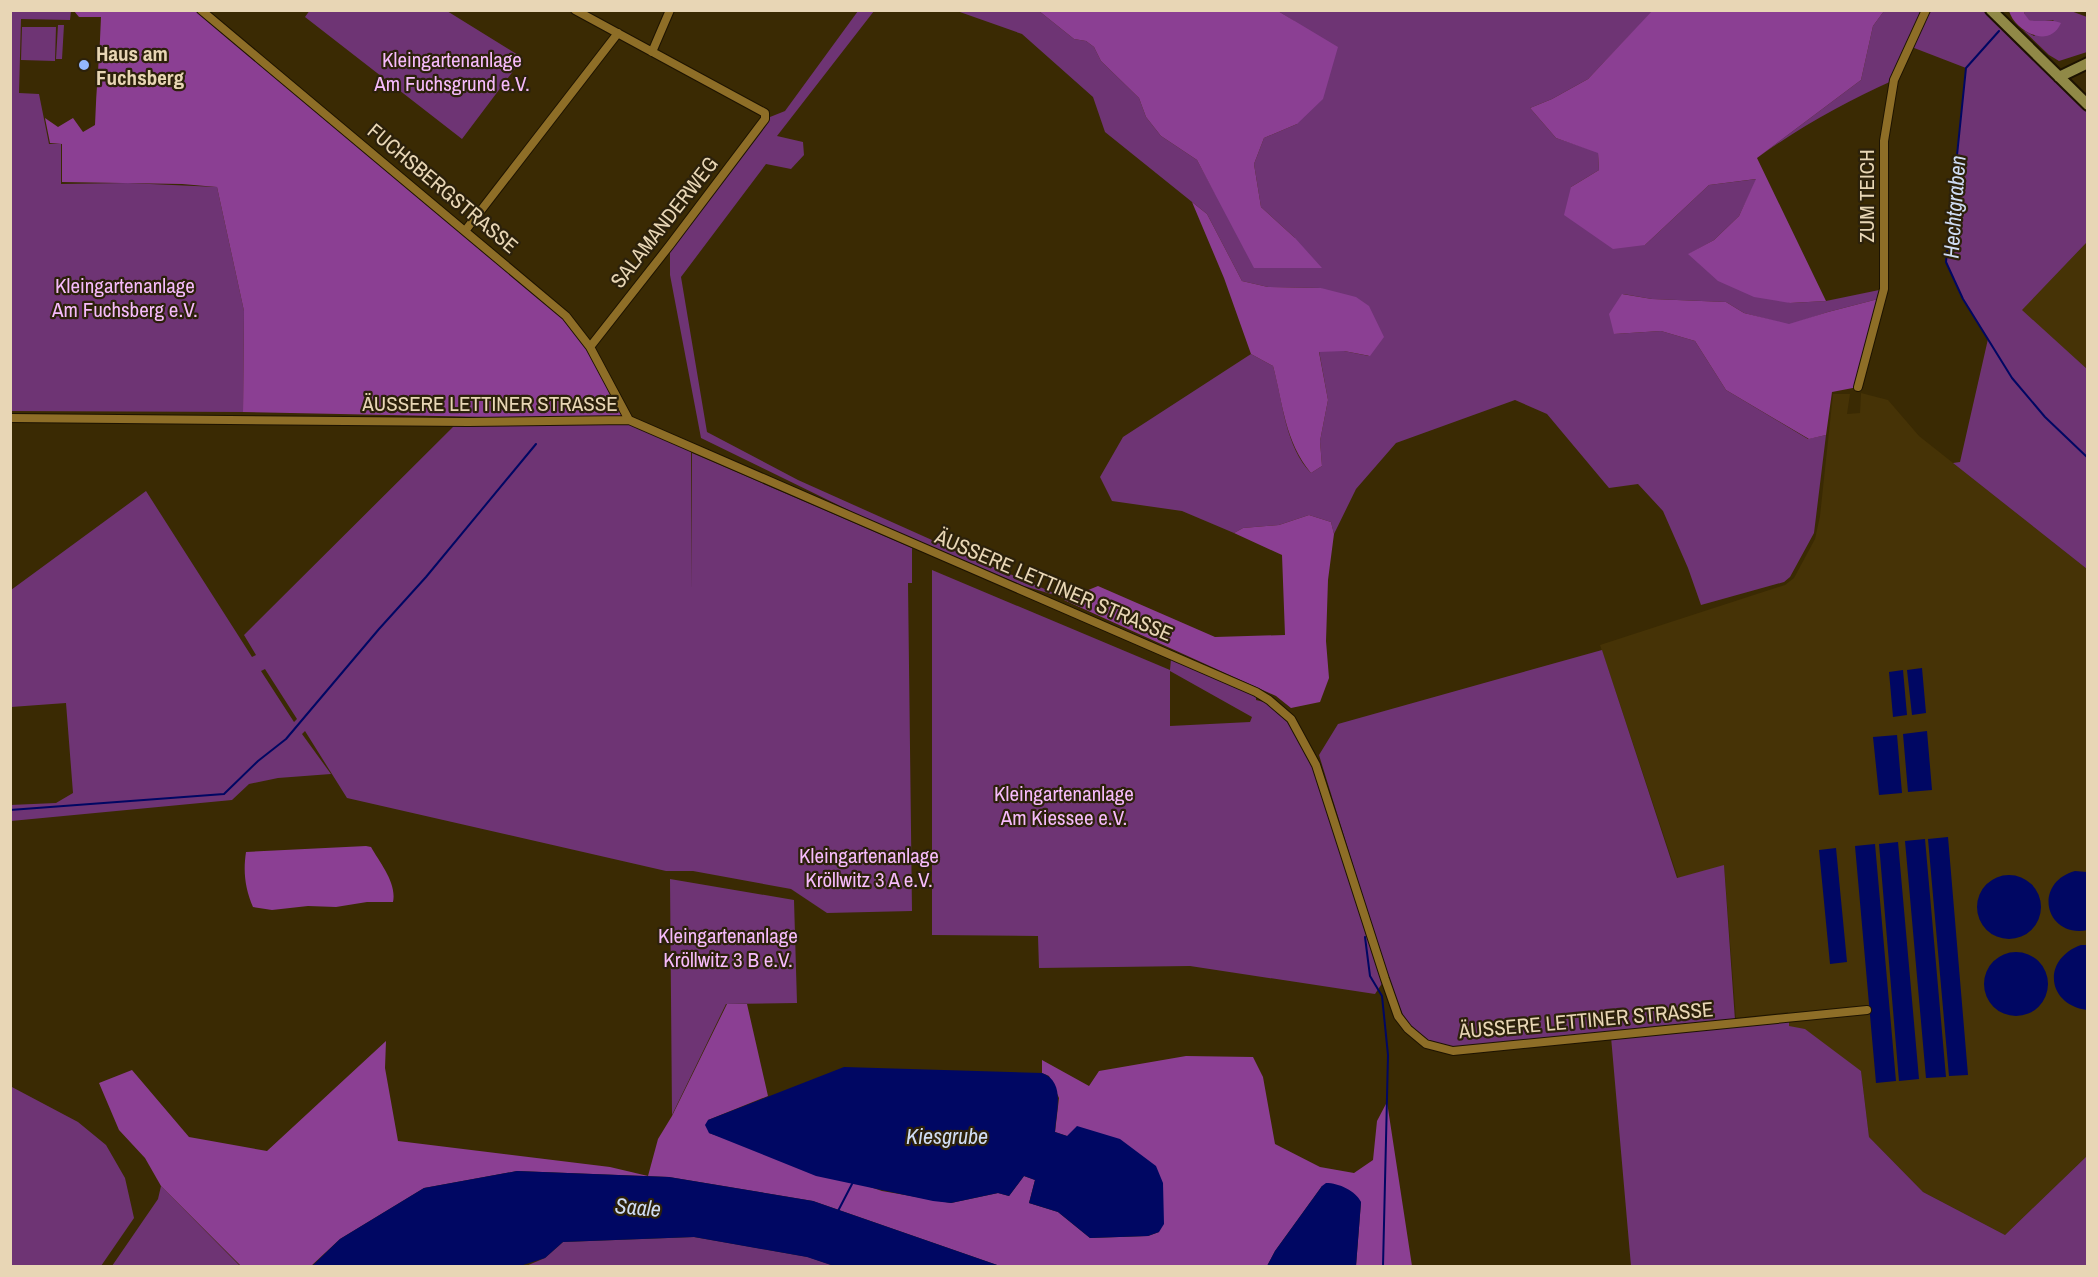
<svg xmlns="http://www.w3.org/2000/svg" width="2098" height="1277" font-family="'Archivo Narrow',sans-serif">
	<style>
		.built { fill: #463306 }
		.green { fill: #6e3474; fill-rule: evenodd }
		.forest { fill: #8b3f93 }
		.water { fill: #000763 }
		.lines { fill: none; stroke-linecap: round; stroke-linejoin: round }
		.stream { stroke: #000763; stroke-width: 2 }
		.street-casing { stroke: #1d1301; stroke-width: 10 }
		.secondary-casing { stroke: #1d1301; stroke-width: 14 }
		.street { stroke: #8e6e27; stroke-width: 8 }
		.secondary { stroke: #908947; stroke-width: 10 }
		.poi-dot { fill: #94b7fd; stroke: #2c210b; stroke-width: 2 }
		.labels { text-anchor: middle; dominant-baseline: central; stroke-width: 4.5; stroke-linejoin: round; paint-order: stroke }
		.poi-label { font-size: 21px; font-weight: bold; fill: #e8d6b5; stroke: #2c210b; text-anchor: start }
		.park-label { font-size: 21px; fill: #f6bbfb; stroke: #2c210b }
		.street-label { font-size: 21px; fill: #e8d6b5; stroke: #2c210b }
		.water-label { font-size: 22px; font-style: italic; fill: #cfdcf4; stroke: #2c210b }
	</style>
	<rect width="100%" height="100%" fill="#3a2a03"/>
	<path class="built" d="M 2087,242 L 2087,369 L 2021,310 Z
		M 1861,393 L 1888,400 L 1919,436 L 2087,569 L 2087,1156 L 2005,1235 L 1923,1192 L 1869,1137 L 1861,1071 L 1789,1026 L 1788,1012 L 1736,1018 L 1724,866 L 1678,878 L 1600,645 L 1785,585 L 1794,578 L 1815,539 L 1820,516 L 1833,394 L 1850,394 L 1847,414 L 1860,413 Z"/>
	<path class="green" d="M 310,10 L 447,11 L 523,58 L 462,139 L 305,17 Z
		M 11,11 L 71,11 L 70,20 L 21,19 L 19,93 L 39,94 L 49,144 L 61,144 L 61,184 L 128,183 L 217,187 L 244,311 L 243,412 L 11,411 Z
		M 858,11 L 874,11 L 777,136 L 803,142 L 804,155 L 791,169 L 766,164 L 681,277 L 707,432 L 798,480 L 961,553 L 1068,599 L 1024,586 L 875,523 L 701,438 L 670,275 L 670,245 L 765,119 L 785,111 Z
		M 957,11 L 1039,11 L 1074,39 L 1086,41 L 1094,47 L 1101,61 L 1139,98 L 1146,117 L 1161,136 L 1197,160 L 1215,193 L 1295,238 L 1261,207 L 1254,164 L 1264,138 L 1297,124 L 1294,21 L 1278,11 L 1653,11 L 1588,79 L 1552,99 L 1530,108 L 1556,138 L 1598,152 L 1599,170 L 1571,187 L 1645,245 L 1709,185 L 1757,179 L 1739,216 L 1714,240 L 1689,254 L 1790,303 L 1826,301 L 1884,289 L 1882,298 L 1828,312 L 1789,325 L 1744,313 L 1726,302 L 1652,299 L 1623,294 L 1614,334 L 1661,331 L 1695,341 L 1726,390 L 1808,439 L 1826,435 L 1814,533 L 1790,577 L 1784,582 L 1701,605 L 1688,568 L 1663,511 L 1638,484 L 1609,488 L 1547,414 L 1515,400 L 1396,443 L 1356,489 L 1334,534 L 1331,522 L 1309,515 L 1279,525 L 1243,528 L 1234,533 L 1182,511 L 1112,501 L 1100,477 L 1123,437 L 1251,354 L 1273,366 C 1283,402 1285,446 1311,473 L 1322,466 L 1320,441 L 1328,400 L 1319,351 L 1344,351 L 1369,356 L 1321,288 L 1268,287 L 1242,281 L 1207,214 L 1105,132 L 1093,97 L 1022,34 Z
		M 1884,11 L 1924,11 L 1912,40 L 1931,11 L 1985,11 L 2087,112 L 2087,242 L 2022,310 L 2087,369 L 2087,569 L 1953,463 L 1960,462 L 1988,339 L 1963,299 L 1946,262 L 1966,68 L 1909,46 L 1894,80 C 1845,102 1800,127 1757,158 L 1861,80 L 1873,26 Z
		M 2025,11 L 2071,11 L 2087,17 L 2087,52 L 2059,61 L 2049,55 L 2023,30 L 2034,36 L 2054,20 L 2036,22 L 2028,20 L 2024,13 Z
		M 58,25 L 64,25 L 62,59 L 56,59 Z
		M 22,27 L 56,27 L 55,61 L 21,60 Z
		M 629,420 L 691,447 L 692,591 L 692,453 L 912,548 L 912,583 L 908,583 L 912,911 L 827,913 L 791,889 L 693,871 L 666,871 L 347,798 L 305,731 L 302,734 L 331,774 L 278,778 L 249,784 L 232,800 L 11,821 L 10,805 L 56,803 L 73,793 L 66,703 L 11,707 L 11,590 L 146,491 L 252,657 L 256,655 L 244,635 L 456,424 ZM 265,669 L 297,719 L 294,722 L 261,671 Z
		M 932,570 L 1170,670 L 1171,659 L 1256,696 L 1256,700 L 1276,705 L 1291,719 L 1316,765 L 1385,979 L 1375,994 L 1190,966 L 1039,968 L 1038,936 L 932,935 ZM 1170,671 L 1252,717 L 1250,722 L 1170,726 Z
		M 1602,650 L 1677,878 L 1724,865 L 1735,1020 L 1789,1019 L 1789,1026 L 1805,1029 L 1861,1071 L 1869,1137 L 1923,1192 L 2005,1235 L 2087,1156 L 2087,1266 L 1631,1266 L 1611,1037 L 1455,1049 L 1431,1044 L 1416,1035 L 1405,1020 L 1388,978 L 1319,755 L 1338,724 Z
		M 670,879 L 794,900 L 797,1003 L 726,1004 L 672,1115 Z
		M 10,1086 L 78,1122 L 106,1145 L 125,1178 L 134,1218 L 101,1266 L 11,1266 Z
		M 161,1186 L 240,1266 L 112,1266 L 158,1199 Z
		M 694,1237 L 808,1257 L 834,1266 L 526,1266 L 545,1258 L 563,1242 Z"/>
	<path class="forest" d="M 1653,10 L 1884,11 L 1873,26 L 1861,80 L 1757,158 L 1826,301 L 1790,303 L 1754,297 L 1718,281 L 1688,254 L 1714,240 L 1739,216 L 1756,179 L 1709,185 L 1645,245 L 1613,249 L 1564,215 L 1571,187 L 1599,170 L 1598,153 L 1556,138 L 1530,108 L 1552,99 L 1588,79 Z
		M 74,11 L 201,11 L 566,316 L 584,338 L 627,420 L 243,412 L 244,311 L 217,187 L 182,184 L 62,182 L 62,144 L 50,143 L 45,118 L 58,127 L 73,118 L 83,132 L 95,125 C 96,89 100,53 101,17 L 79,17 Z
		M 1039,11 L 1278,11 L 1338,47 L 1323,99 L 1297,124 L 1264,138 L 1254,164 L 1261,207 L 1295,238 L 1322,268 L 1254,268 L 1197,160 L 1161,136 L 1146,117 L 1139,98 L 1101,61 L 1094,47 L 1086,41 L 1074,39 Z
		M 2009,11 L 2025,11 L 2024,13 L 2029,20 C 2040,23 2050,18 2061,23 C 2049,50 2015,31 2009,11 Z
		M 1192,202 L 1207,214 L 1242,281 L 1268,287 L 1321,288 L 1356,297 L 1369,306 L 1384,337 L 1370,356 L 1344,351 L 1319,352 L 1328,400 L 1320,441 L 1322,466 L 1311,473 C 1285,442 1283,404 1273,366 L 1251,354 L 1224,278 Z
		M 1622,294 L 1652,299 L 1726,302 L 1744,313 L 1789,324 L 1828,312 L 1882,298 L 1858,387 L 1832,392 L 1826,435 L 1809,439 L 1726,390 L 1695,341 L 1661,331 L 1614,334 L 1609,314 Z
		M 1309,515 L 1331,522 L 1334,534 L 1328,580 L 1326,641 L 1329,678 L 1320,702 L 1291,708 L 1276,696 L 1064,600 L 1098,586 L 1215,637 L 1285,635 L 1282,555 L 1234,533 L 1243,528 L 1279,525 Z
		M 366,846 L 371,847 C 380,863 397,883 393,902 L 367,902 L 336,907 L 308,906 L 272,910 L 253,907 C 245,888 243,872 246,852 Z
		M 727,1004 L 747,1004 L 768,1096 L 708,1120 L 709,1133 L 882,1191 L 951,1203 L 998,1193 L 1009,1196 L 1024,1176 L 1035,1180 L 1029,1203 L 1058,1212 L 1090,1238 L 1148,1236 L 1159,1232 L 1067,1136 L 1055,1132 L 1059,1098 L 1049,1076 L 1042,1073 L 1042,1060 L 1089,1086 L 1099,1071 L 1186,1056 L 1253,1057 L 1263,1077 L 1275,1144 L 1320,1167 L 1354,1173 L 1373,1160 L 1377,1121 L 1387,1102 L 1412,1266 L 1356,1266 L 1361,1202 L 1322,1186 L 1275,1251 L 1267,1266 L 1000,1266 L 813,1201 L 669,1177 L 517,1171 L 424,1188 L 340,1239 L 311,1266 L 241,1266 L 161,1186 L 145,1158 L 119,1130 L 99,1083 L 132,1070 L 189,1137 L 267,1151 L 386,1041 L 385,1068 L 398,1141 L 610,1167 L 648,1176 L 658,1139 L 672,1116 Z"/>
	<path class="water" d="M 1922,668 L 1926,713 L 1912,715 L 1907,670 Z
		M 1903,670 L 1907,715 L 1893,717 L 1889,672 Z
		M 1927,731 L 1932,790 L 1908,792 L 1903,734 Z
		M 1897,735 L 1902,793 L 1879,795 L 1873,737 Z
		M 1948,837 L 1968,1075 L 1949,1076 L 1928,839 Z
		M 1925,839 L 1946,1077 L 1926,1078 L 1905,841 Z
		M 1898,842 L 1919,1079 L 1899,1081 L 1879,844 Z
		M 1875,844 L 1896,1081 L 1876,1083 L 1855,846 Z
		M 1836,848 L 1847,962 L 1830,964 L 1819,850 Z
		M 2075,871 L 2087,872 L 2088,930 C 2045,939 2032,883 2075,871 Z
		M1977 907a32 32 0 1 1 64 0a32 32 0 1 1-64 0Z
		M 2081,945 L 2087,945 L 2087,1010 C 2046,1004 2042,959 2081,945 Z
		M1984 984a32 32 0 1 1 64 0a32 32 0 1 1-64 0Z
		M 844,1067 L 1042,1073 C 1066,1082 1056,1111 1055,1132 L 1067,1136 L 1077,1126 L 1120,1139 L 1156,1166 L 1163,1183 L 1164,1224 L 1159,1232 L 1148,1236 L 1090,1238 L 1058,1212 L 1029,1203 L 1035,1180 L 1024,1176 L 1009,1196 L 998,1193 L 951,1203 L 933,1201 L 816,1176 L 709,1133 L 705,1125 L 708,1120 Z
		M 517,1171 L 669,1177 L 813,1201 L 1000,1266 L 834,1266 L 807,1257 L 694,1237 L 563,1242 L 545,1258 L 520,1266 L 312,1266 L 340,1239 L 424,1188 Z
		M 1326,1183 C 1339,1183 1356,1191 1361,1202 L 1356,1266 L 1267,1266 L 1275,1251 L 1322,1186 Z"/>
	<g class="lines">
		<path class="stream" d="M 2019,11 L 2019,10
			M 1999,31 L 1966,68 L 1946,262 L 1963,299 L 2012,378 L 2045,417 L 2088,458
			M 10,810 L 224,794 L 258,761 L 286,739 L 379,629 L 426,577 L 536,444
			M 1365,937 L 1370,976 L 1382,996 L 1388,1055 L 1383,1266
			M 838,1211 L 852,1184"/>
		<defs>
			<path id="street" d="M 201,10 L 566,316 L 590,347 L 629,420
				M 575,10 L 765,113 L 765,119 L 670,245 L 590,347
				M 652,52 L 670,10
				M 465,231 L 618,33
				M 1858,387 L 1884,289 L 1884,141 L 1894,80 L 1926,10
				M 10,418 L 468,422 L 629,420 L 1256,692 L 1269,700 L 1291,719 L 1316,765 L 1385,979 L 1398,1016 L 1408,1029 L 1426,1044 L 1453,1051 L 1867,1010"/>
			<path id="secondary" d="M 1991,10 L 2088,105
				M 2059,77 L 2088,63"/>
		</defs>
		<use href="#street" class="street-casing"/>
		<use href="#secondary" class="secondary-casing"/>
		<use href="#street" class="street"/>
		<use href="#secondary" class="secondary"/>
	</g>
	<circle class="poi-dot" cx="84" cy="65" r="6"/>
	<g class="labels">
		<g class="poi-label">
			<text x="96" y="53">Haus am<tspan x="96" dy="24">Fuchsberg</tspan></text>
		</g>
		<g class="park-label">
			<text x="452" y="59">Kleingartenanlage<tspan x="452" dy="24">Am Fuchsgrund e.V.</tspan></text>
			<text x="125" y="285">Kleingartenanlage<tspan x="125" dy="24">Am Fuchsberg e.V.</tspan></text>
			<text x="1064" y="793">Kleingartenanlage<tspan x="1064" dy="24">Am Kiessee e.V.</tspan></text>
			<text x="869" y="855">Kleingartenanlage<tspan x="869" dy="24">Kröllwitz 3 A e.V.</tspan></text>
			<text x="728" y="935">Kleingartenanlage<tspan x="728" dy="24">Kröllwitz 3 B e.V.</tspan></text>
		</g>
		<g class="street-label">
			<text transform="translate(443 188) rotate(40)">FUCHSBERGSTRASSE</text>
			<text transform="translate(1866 196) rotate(-90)">ZUM TEICH</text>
			<text transform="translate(664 222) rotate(-52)">SALAMANDERWEG</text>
			<text x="490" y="403">ÄUSSERE LETTINER STRASSE</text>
			<text transform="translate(1054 585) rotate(23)">ÄUSSERE LETTINER STRASSE</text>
			<text transform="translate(1586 1020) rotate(-5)">ÄUSSERE LETTINER STRASSE</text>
		</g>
		<g class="water-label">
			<text transform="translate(1954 207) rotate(-86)">Hechtgraben</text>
			<text x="947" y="1136">Kiesgrube</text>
			<text transform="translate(638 1207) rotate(5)">Saale</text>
		</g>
	</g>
	<rect width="2098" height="1277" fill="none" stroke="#e8d6b5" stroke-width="24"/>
</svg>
